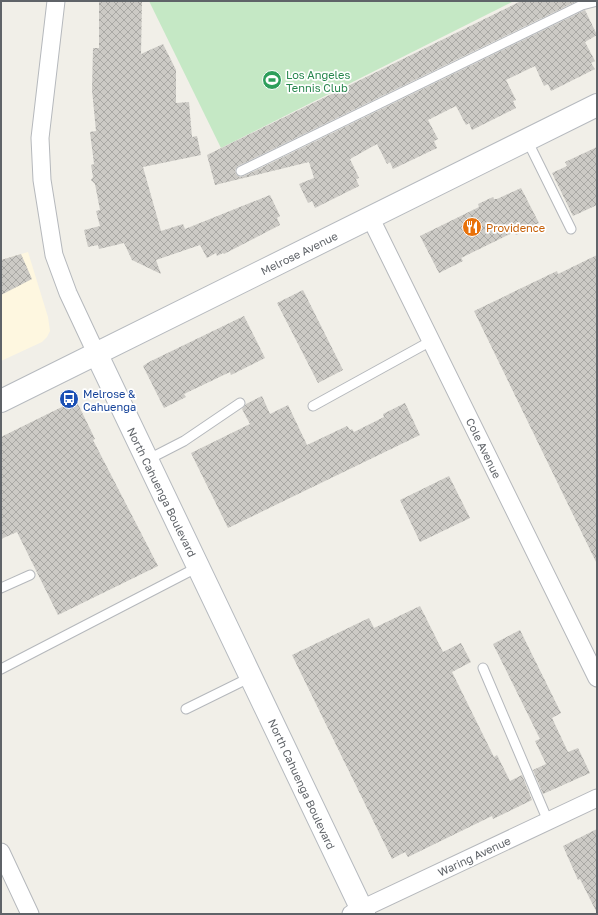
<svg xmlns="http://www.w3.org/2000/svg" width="598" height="915" font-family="'Golos Text',sans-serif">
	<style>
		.commercial { fill: #fef7e0 }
		.pitch { fill: #c5e8c5 }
		.building { fill: url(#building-cross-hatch) }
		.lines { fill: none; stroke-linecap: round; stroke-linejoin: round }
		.service-casing { stroke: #b5b8bc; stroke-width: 11 }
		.minor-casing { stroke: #b5b8bc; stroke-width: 19 }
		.secondary-casing { stroke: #b6babf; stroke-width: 24 }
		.service { stroke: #fff; stroke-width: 9 }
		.minor { stroke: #fff; stroke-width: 17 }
		.secondary { stroke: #fff; stroke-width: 22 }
		.labels { text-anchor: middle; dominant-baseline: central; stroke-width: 3.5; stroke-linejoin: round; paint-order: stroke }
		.leisure-label { font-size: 11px; fill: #27864d; stroke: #fff; text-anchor: start }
		.food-label { font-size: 11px; fill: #c56008; stroke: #fff; text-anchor: start }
		.street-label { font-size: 11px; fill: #5f6368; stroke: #fff }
		.transit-label { font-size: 11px; fill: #164399; stroke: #fff; text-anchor: start }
	</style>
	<defs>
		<pattern id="building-cross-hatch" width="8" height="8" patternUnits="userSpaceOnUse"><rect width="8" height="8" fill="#cccac5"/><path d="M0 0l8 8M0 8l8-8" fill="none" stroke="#a9a8a4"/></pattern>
	</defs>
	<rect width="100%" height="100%" fill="#f1efe8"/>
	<path class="commercial" d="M 28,252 L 48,317 L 50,331 L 47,337 L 42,342 L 1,361 L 1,260 Z"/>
	<path class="pitch" d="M 149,1 L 514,1 L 221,148 Z"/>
	<path class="building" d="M 99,1 L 142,1 L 141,54 L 163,44 L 176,70 L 176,103 L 189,102 L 192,137 L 197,136 L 201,155 L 143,167 L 161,231 L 183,224 L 185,229 L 270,195 L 280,216 L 277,218 L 280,225 L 224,254 L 223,253 L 217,256 L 216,253 L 207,258 L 200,245 L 156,260 L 161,274 L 132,260 L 124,243 L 99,249 L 98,245 L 88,247 L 84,230 L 100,226 L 96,211 L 100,210 L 95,184 L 91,180 L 93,177 L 91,165 L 94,164 L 90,132 L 96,131 L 92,90 L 93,48 L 99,48 Z
		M 521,1 L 577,1 L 238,166 L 235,170 L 236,174 L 240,177 L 244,176 L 585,10 L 597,35 L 585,42 L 595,61 L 591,63 L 595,69 L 551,91 L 548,84 L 544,86 L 535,66 L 506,80 L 516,100 L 513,101 L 516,108 L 472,130 L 469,123 L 466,125 L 456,106 L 428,120 L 438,139 L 434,141 L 437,148 L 393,169 L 390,162 L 387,164 L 377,144 L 350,159 L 359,178 L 356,179 L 359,186 L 315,208 L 312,201 L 308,203 L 299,184 L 314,178 L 309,162 L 215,185 L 207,155 Z
		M 597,147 L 597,205 L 573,216 L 552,173 L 567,166 L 565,162 Z
		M 521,188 L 539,223 L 516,235 L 514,232 L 461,258 L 463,261 L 439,273 L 420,236 L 479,207 L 478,204 L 493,197 L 494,199 L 497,199 Z
		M 21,254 L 32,279 L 1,295 L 1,260 Z
		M 597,255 L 597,564 L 474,311 L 557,271 L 558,274 Z
		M 303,290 L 343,370 L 318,383 L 277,303 Z
		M 244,316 L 265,358 L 231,375 L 230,372 L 184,394 L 186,397 L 164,408 L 143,366 L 149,362 Z
		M 262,396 L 270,414 L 288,405 L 307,445 L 347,426 L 350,430 L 352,429 L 354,432 L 384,417 L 383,414 L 405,403 L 420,435 L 228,528 L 191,453 L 250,424 L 242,409 L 246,404 Z
		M 76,400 L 95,439 L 93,440 L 158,566 L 58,615 L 17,532 L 1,539 L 1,437 Z
		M 449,476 L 470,518 L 420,542 L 400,500 Z
		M 420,606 L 443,652 L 461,643 L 471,662 L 452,672 L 494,757 L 497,755 L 510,781 L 522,775 L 532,800 L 493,819 L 492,816 L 408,857 L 405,852 L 392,859 L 292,655 L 369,618 L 374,628 Z
		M 520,630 L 561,713 L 552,718 L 568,752 L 578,748 L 590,773 L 543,794 L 533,770 L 546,764 L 535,741 L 540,739 L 493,644 Z
		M 597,829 L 597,913 L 580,879 L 578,880 L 563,846 Z"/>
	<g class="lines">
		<defs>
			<path id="service" d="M 527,140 L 571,229
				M 241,171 L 582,5 L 597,1
				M 313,406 L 431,341
				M 147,460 L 184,441 L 240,403
				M 1,588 L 30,575
				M 483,668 L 548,821
				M 1,669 L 198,567
				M 186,709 L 251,677"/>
			<path id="minor" d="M 56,1 L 40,138 L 42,180 L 54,255 L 68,293 L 97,355
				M 371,219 L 597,678
				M 1,852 L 30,914
				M 351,914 L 597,798"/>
			<path id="secondary" d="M 97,355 L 364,914
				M 1,401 L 597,105"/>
		</defs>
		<use href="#service" class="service-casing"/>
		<use href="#minor" class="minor-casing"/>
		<use href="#secondary" class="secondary-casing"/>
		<use href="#service" class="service"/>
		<use href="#minor" class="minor"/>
		<use href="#secondary" class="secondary"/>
	</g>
	<defs>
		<symbol id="stadium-disc" viewBox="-11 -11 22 22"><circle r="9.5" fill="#2e9e5b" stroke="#fff"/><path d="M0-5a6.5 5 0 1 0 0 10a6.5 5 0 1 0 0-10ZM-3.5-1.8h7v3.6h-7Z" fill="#fff"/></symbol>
		<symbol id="restaurant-disc" viewBox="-11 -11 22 22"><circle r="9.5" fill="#e8710a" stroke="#fff"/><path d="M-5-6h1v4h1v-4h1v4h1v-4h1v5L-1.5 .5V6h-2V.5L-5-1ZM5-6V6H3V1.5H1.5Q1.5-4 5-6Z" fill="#fff"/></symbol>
		<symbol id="bus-disc" viewBox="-11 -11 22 22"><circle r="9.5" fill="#1a4fb4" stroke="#fff"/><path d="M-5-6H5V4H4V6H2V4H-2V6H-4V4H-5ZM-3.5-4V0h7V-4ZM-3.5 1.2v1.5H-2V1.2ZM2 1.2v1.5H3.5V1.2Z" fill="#fff"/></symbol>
	</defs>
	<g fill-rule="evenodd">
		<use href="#stadium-disc" x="261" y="69" width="22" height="22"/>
		<use href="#restaurant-disc" x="461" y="216" width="22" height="22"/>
		<use href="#bus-disc" x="58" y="388" width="22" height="22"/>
	</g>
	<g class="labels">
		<g class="leisure-label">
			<text x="286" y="74">Los Angeles<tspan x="286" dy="13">Tennis Club</tspan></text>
		</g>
		<g class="food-label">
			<text x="486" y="227">Providence</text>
		</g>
		<g class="street-label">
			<text transform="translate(299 253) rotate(-26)">Melrose Avenue</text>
			<text transform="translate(484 448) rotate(64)">Cole Avenue</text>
			<text transform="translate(162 492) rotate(64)">North Cahuenga Boulevard</text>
			<text transform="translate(302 784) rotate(65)">North Cahuenga Boulevard</text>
			<text transform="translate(474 856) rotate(-25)">Waring Avenue</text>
		</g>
		<g class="transit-label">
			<text x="83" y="393">Melrose &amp;<tspan x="83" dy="13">Cahuenga</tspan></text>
		</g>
	</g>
	<rect width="598" height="915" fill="none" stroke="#5f6368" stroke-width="4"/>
</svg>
